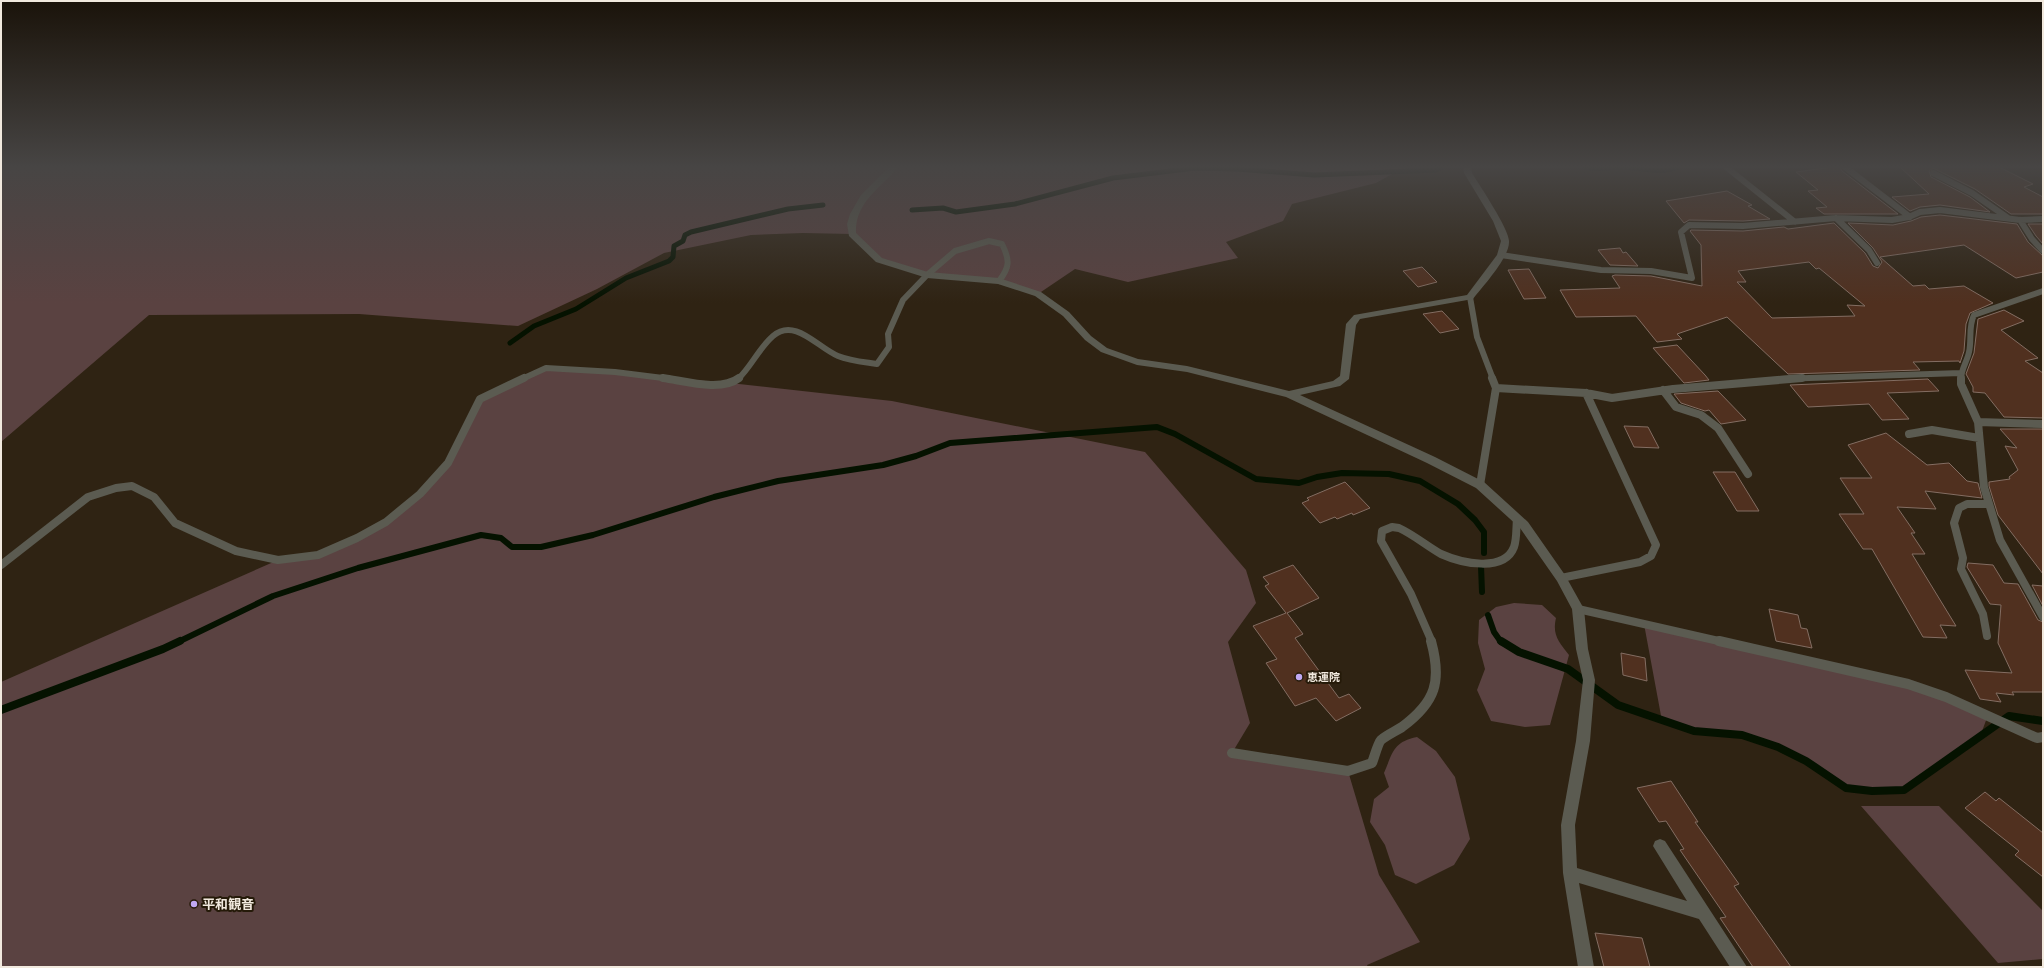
<svg xmlns="http://www.w3.org/2000/svg" width="2044" height="968" font-family="Ubuntu,'Noto Sans JP',sans-serif">
	<style>
		.green { fill: #5a4241 }
		.lines { fill: none; stroke-linecap: round; stroke-linejoin: round }
		.stream-far2 { stroke: #051200; stroke-width: 5 }
		.stream-far1 { stroke: #051200; stroke-width: 6 }
		.stream { stroke: #051200; stroke-width: 8 }
		.building { fill: #50301f; stroke: #836d62; fill-rule: evenodd }
		.service-far2 { stroke: #5b5b51; stroke-width: 6 }
		.service-far1 { stroke: #5b5b51; stroke-width: 8 }
		.service { stroke: #5b5b51; stroke-width: 10 }
		.minor { fill: #5b5b51; fill-rule: evenodd }
		.poi-dot { fill: #c0a8f3; stroke: #251a09; stroke-width: 1.5 }
		.labels { text-anchor: middle; dominant-baseline: central; stroke-width: 4; stroke-linejoin: round; paint-order: stroke }
		.poi-label { font-size: 11px; font-weight: bold; fill: #f1e9de; stroke: #251a09; text-anchor: start }
		.near-poi-label { font-size: 13px; font-weight: bold; fill: #f1e9de; stroke: #251a09; text-anchor: start }
	</style>
	<rect width="100%" height="100%" fill="#2f2313"/>
	<path class="green" d="M 1,167 L 1441,167 L 1436,170 L 1394,173 L 1376,183 L 1292,204 L 1283,221 L 1226,242 L 1238,258 L 1128,282 L 1075,269 L 1038,294 L 999,281 L 927,275 L 879,260 L 852,234 L 803,233 L 751,235 L 664,253 L 597,289 L 518,326 L 359,314 L 149,315 L 1,442 Z
		M 546,368 L 730,383 L 892,401 L 1145,452 L 1246,570 L 1256,603 L 1228,642 L 1250,723 L 1232,753 L 1348,771 L 1379,875 L 1420,942 L 1367,965 L 1368,967 L 1,967 L 1,682 L 278,560 L 318,555 L 386,522 L 448,463 L 480,399 Z
		M 1514,603 L 1542,605 L 1556,618 C 1552,635 1559,642 1569,655 L 1550,725 L 1525,727 L 1491,721 L 1477,690 L 1485,669 L 1478,643 L 1479,620 L 1496,607 Z
		M 1644,624 L 1908,684 L 1988,715 L 1981,734 L 1904,790 L 1872,791 L 1846,788 L 1806,761 L 1778,747 L 1742,735 L 1694,731 L 1662,721 Z
		M 1417,737 L 1436,751 L 1455,777 L 1470,839 L 1454,865 L 1416,884 L 1395,875 L 1385,845 L 1370,822 L 1374,799 L 1389,787 L 1384,773 C 1393,752 1393,742 1417,737 Z
		M 1861,806 L 1939,806 L 2043,911 L 2043,959 L 1998,963 Z"/>
	<g class="lines">
		<path class="stream-far2" d="M 1585,167 C 1597,171 1607,167 1619,167 C 1641,167 1658,175 1679,167
			M 912,210 L 943,208 L 956,212 L 1015,204 L 1113,178 L 1195,168 L 1237,169 L 1314,175 L 1436,170 L 1441,167
			M 510,343 L 534,326 L 576,309 L 626,278 L 669,261 L 673,257 L 674,246 L 683,241 L 685,235 L 691,232 L 788,209 L 823,205"/>
		<path class="stream-far1" d="M 1481,566 L 1482,592
			M 1488,615 L 1494,632 L 1501,642
			M 178,642 L 273,596 L 358,568 L 481,535 L 501,538 L 512,547 L 541,547 L 593,535 L 714,497 L 778,481 L 883,465 L 916,456 L 950,443 L 1157,427 L 1175,434 L 1256,479 L 1299,483 L 1317,477 L 1342,473 L 1389,474 L 1420,481 L 1458,504 L 1475,520 L 1484,532 L 1484,553"/>
		<path class="stream" d="M 1501,641 L 1519,652 L 1568,669 L 1618,705 L 1694,731 L 1742,735 L 1778,747 L 1806,761 L 1846,788 L 1872,791 L 1904,790 L 2009,716 L 2043,721
			M 1,710 L 163,649 L 180,641"/>
	</g>
	<path class="building" d="M 1833,167 L 1840,167 L 1842,171 L 1898,214 L 1824,214 L 1816,208 L 1827,207 L 1808,191 L 1818,190 L 1796,172 Z
		M 1900,167 L 1999,167 L 2033,184 L 2024,187 L 2043,197 L 2043,214 L 2011,214 L 1975,189 L 1933,168 L 1929,171 L 1931,177 L 1970,197 L 1990,212 L 1940,205 L 1920,207 L 1910,211 L 1892,197 L 1929,194 Z
		M 1727,191 L 1752,205 L 1748,206 L 1770,219 L 1743,221 L 1689,220 L 1684,223 L 1666,201 Z
		M 1940,215 L 2017,224 L 2028,242 L 2043,256 L 2043,272 L 2016,278 L 1964,245 L 1880,257 L 1913,286 L 1925,285 L 1929,289 L 1964,286 L 1993,303 L 1970,313 L 1966,324 L 1964,351 L 1960,363 L 1959,361 L 1913,362 L 1920,370 L 1788,374 L 1727,317 L 1677,334 L 1682,339 L 1657,342 L 1636,316 L 1576,317 L 1560,290 L 1620,288 L 1612,276 L 1615,275 L 1651,276 L 1702,286 L 1701,245 L 1690,231 L 1691,230 L 1743,231 L 1784,227 L 1788,229 L 1834,223 L 1865,253 L 1873,266 L 1878,268 L 1882,262 L 1873,248 L 1848,223 L 1893,225 L 1911,221 L 1921,217 ZM 1809,262 L 1816,269 L 1819,268 L 1865,306 L 1847,305 L 1855,316 L 1772,318 L 1737,282 L 1746,282 L 1738,271 Z
		M 2028,224 L 2043,224 L 2043,244 L 2036,236 Z
		M 1620,248 L 1623,253 L 1626,252 L 1638,266 L 1610,265 L 1598,250 Z
		M 1422,267 L 1437,282 L 1418,287 L 1403,271 Z
		M 1529,269 L 1546,298 L 1524,299 L 1508,270 Z
		M 2004,310 L 2024,321 L 2001,330 L 2038,358 L 2025,361 L 2043,373 L 2043,418 L 2004,417 L 1985,393 L 1973,392 L 1973,387 L 1966,374 L 1974,353 L 1978,319 Z
		M 1442,311 L 1459,329 L 1440,333 L 1423,314 Z
		M 1677,345 L 1705,375 L 1709,380 L 1684,383 L 1653,348 Z
		M 1928,379 L 1939,391 L 1887,393 L 1909,419 L 1882,420 L 1869,404 L 1808,407 L 1790,385 Z
		M 1718,391 L 1746,420 L 1721,424 L 1709,410 L 1705,411 L 1681,403 L 1674,394 Z
		M 1624,426 L 1648,427 L 1659,448 L 1634,447 Z
		M 2000,429 L 2043,429 L 2043,574 L 1998,515 L 1989,486 L 1989,482 L 2010,479 L 2009,477 L 2018,470 L 2005,446 L 2017,448 Z
		M 1886,433 L 1927,465 L 1949,463 L 1967,481 L 1978,483 L 1982,498 L 1925,491 L 1936,509 L 1897,507 L 1915,533 L 1911,533 L 1925,554 L 1912,554 L 1956,626 L 1940,625 L 1947,638 L 1923,637 L 1872,549 L 1863,549 L 1839,514 L 1864,514 L 1840,478 L 1872,478 L 1848,445 Z
		M 1713,472 L 1735,472 L 1759,511 L 1737,511 Z
		M 1345,482 L 1370,508 L 1353,515 L 1352,513 L 1337,519 L 1335,517 L 1320,523 L 1302,503 L 1309,500 L 1307,498 Z
		M 1968,563 L 1993,565 L 2004,583 L 2018,584 L 2038,620 L 2043,622 L 2043,692 L 2012,692 L 2014,695 L 1996,693 L 2001,702 L 1980,699 L 1965,670 L 2012,673 L 1998,643 L 2001,605 L 1990,604 L 1967,567 Z
		M 1293,565 L 1319,598 L 1287,613 L 1303,634 L 1295,638 L 1339,698 L 1349,694 L 1361,708 L 1336,721 L 1316,698 L 1295,706 L 1266,663 L 1277,659 L 1253,626 L 1286,613 L 1265,586 L 1269,584 L 1263,577 Z
		M 2032,585 L 2043,586 L 2043,606 Z
		M 1769,609 L 1798,615 L 1801,628 L 1807,629 L 1812,648 L 1776,641 Z
		M 1621,653 L 1645,658 L 1647,681 L 1623,675 Z
		M 1671,781 L 1698,822 L 1695,822 L 1739,884 L 1734,886 L 1791,967 L 1753,967 L 1720,918 L 1726,917 L 1680,850 L 1684,849 L 1666,821 L 1659,822 L 1637,788 Z
		M 1985,792 L 1996,801 L 1999,798 L 2043,833 L 2043,877 L 2015,855 L 2019,851 L 1965,808 Z
		M 1595,933 L 1642,938 L 1650,967 L 1604,967 Z"/>
	<g class="lines">
		<path class="service-far2" d="M 1726,167 L 1795,222
			M 1845,167 L 1910,217
			M 1933,173 L 1972,193 L 2008,218
			M 1836,218 L 1869,250 L 1877,263
			M 2020,220 L 2032,239 L 2043,251
			M 1501,255 L 1601,270 L 1651,271 L 1692,278 L 1681,232 L 1689,225 L 1743,226 L 1836,218 L 1892,220 L 1909,217 L 1920,212 L 1940,210 L 2020,220 L 2043,219
			M 1470,297 L 1477,337 L 1493,379
			M 522,379 L 546,368 L 615,372 L 671,379
			M 738,379 C 751,367 759,348 773,336 C 795,317 818,348 838,356 C 850,361 864,362 877,364 L 889,347 L 888,334 L 903,300 L 927,275 L 955,251 L 989,241 L 1002,244 C 1010,260 1010,267 999,281
			M 1779,379 L 1961,373
			M 1961,379 C 1961,369 1967,362 1969,352 C 1972,340 1968,327 1974,315 L 2043,291"/>
		<path class="service-far1" d="M 663,378 C 685,381 721,392 739,378
			M 1492,378 L 1496,388 L 1586,393 L 1612,398 L 1673,389 L 1802,378
			M 1961,378 L 1961,384 L 1978,422 L 1984,487 L 2000,540 L 2043,617
			M 1663,390 L 1676,407 L 1701,415 L 1718,428 L 1748,474
			M 1978,422 L 2043,424
			M 1909,434 L 1932,430 L 1979,438
			M 1480,485 L 1496,388
			M 1,565 L 88,497 L 116,488 L 132,486 L 154,497 L 175,523 L 236,551 L 278,560 L 318,555 L 357,538 L 386,522 L 420,494 L 448,463 L 480,399 L 524,378
			M 1561,578 L 1640,562 L 1651,556 L 1656,545 L 1586,393
			M 1578,609 L 1723,642
			M 1987,636 L 1983,614 L 1961,569 L 1963,558 L 1954,523 L 1959,508 L 1967,504 L 1989,504
			M 1432,642 L 1411,594 L 1381,541 L 1382,531 L 1392,527 L 1399,528 C 1414,535 1427,546 1441,554 C 1461,563 1504,573 1514,547 C 1517,538 1516,528 1517,519"/>
		<path class="service" d="M 1719,641 L 1908,684 L 1946,697 L 2037,738 L 2043,737
			M 1232,753 L 1348,771 L 1372,763 C 1374,758 1378,743 1381,740 C 1387,735 1396,731 1402,727 C 1436,702 1442,681 1431,641"/>
		<path class="minor" d="M 889,167 L 898,167 C 880,189 855,202 856,233 L 882,258 L 928,272 L 999,278 L 1041,292 L 1069,312 L 1091,336 L 1107,348 L 1138,359 L 1187,366 L 1289,391 L 1333,381 L 1340,376 L 1346,324 L 1354,315 L 1467,295 L 1497,255 L 1501,241 L 1493,221 L 1464,173 L 1463,167 L 1471,167 L 1472,173 C 1480,186 1509,229 1509,241 C 1510,257 1483,286 1473,299 L 1360,319 L 1356,325 L 1349,379 L 1340,386 L 1300,395 L 1435,457 L 1484,482 L 1528,522 L 1565,575 L 1584,609 L 1588,649 L 1595,680 L 1590,741 L 1575,825 L 1577,868 L 1687,901 L 1653,846 L 1655,841 L 1660,839 L 1665,841 L 1747,967 L 1730,967 L 1699,919 L 1579,883 L 1594,967 L 1578,967 L 1563,873 L 1561,825 L 1576,741 L 1583,680 L 1576,649 L 1572,609 L 1557,581 L 1520,528 L 1476,488 L 1427,463 L 1286,397 L 1187,372 L 1137,365 L 1101,352 L 1085,340 L 1063,316 L 1035,296 L 998,284 L 927,278 L 876,262 L 849,236 L 847,224 L 850,214 L 861,195 Z"/>
	</g>
	<linearGradient id="sky" x2="0" y2="1"><stop stop-color="#1a130a"/><stop offset="0.55" stop-color="#474544"/><stop offset="1" stop-color="#474544" stop-opacity="0"/></linearGradient>
	<rect width="2044" height="303" fill="url(#sky)"/>
	<g class="poi-dot">
		<circle cx="1299" cy="677" r="4"/>
		<circle cx="194" cy="904" r="4"/>
	</g>
	<g class="labels">
		<g class="poi-label">
			<text x="1307" y="677">恵運院</text>
		</g>
		<g class="near-poi-label">
			<text x="202" y="904">平和観音</text>
		</g>
	</g>
	<rect width="2044" height="968" fill="none" stroke="#f1e9de" stroke-width="4"/>
</svg>
